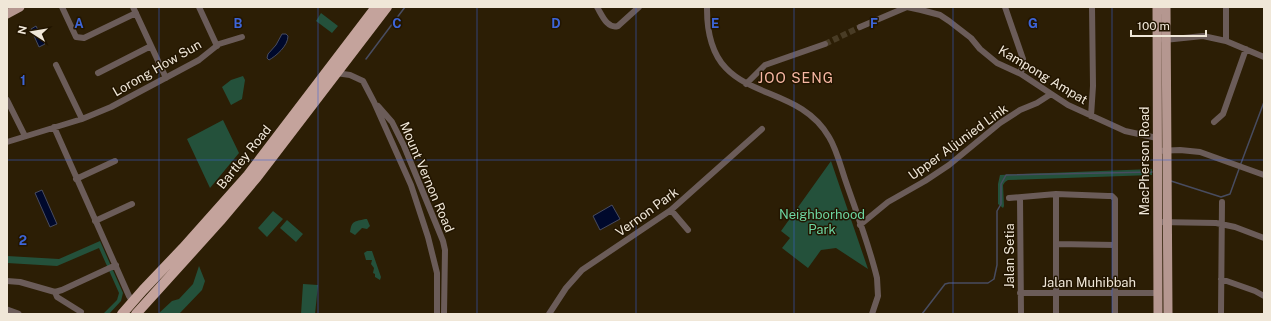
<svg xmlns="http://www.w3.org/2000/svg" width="1271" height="321" font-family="'Public Sans',sans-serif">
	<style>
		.green { fill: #24513b }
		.water { fill: #00092c; stroke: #484c60 }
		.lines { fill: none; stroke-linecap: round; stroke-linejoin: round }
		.stream { stroke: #484c60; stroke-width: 1.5 }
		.minor-tunnel { stroke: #493c25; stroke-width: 6; stroke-dasharray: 6 3; stroke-linecap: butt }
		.minor { stroke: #6b5c59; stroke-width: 6 }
		.tertiary { stroke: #6b5c59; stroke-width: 7 }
		.primary { stroke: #b59790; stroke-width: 9 }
		.trunk { stroke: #c4a39c; stroke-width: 10 }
		.grid { fill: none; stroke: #3d65d8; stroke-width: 1; stroke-opacity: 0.55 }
		.labels { text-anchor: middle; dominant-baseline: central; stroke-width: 3; stroke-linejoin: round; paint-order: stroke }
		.street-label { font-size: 13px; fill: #f0e7d8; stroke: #221500 }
		.park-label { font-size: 13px; fill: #6dd6a1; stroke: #221500 }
		.neighbourhood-label { font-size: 14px; letter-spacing: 1px; fill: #f7b7a3; stroke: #221500 }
		.grid-label { font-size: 13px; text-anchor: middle; font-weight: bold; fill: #3d65d8; stroke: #221500; stroke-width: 3; stroke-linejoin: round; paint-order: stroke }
	</style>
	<rect width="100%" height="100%" fill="#2c1e05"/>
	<path class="green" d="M 321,13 L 338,26 L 332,33 L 316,21 Z
		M 243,76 L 245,80 L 242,99 L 231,105 L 222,87 L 231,80 Z
		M 223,120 L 239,153 L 210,188 L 187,139 Z
		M 831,161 L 868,269 L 836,248 L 821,250 L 808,268 L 782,248 L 790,238 L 781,231 Z
		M 1152,169 L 1152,175 L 1008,180 L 1005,182 L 1003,185 L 1004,206 L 1003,208 L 998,204 L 998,184 L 1000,175 Z
		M 273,211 L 283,219 L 267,237 L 258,228 Z
		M 365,219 L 367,219 L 370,226 L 367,229 L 362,228 L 355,235 L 350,232 C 352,220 354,222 365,219 Z
		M 287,220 L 303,234 L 296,242 L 280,228 Z
		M 100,241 L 123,293 L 121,301 L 109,314 L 103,314 L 117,300 L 119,293 L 99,248 L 57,266 L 7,263 L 7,256 L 59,259 Z
		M 367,251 L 372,251 L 381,277 L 380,280 L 375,277 L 375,274 L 373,273 L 374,268 L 371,264 L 372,260 L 366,260 L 364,253 Z
		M 199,266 L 205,281 L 202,290 L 179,314 L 158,314 L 172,301 L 179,299 L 193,284 Z
		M 303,284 L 318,285 L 315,314 L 301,314 Z"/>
	<path class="water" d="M 36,26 L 45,44 L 39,47 L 31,29 Z
		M 282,34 L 286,34 L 288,36 C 288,46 276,56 269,60 L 267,58 L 268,54 L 276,45 Z
		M 42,190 L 57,224 L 50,227 L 35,193 Z
		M 612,205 L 620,219 L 600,230 L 593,216 Z"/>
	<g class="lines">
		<path class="stream" d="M 366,59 L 405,7
			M 1240,166 L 1264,102
			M 1171,181 L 1221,197 L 1230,194 L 1239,169
			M 922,314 L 945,284 L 949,283 L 988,283 L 994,279 L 997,265 L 997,211 L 1001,204 L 1001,184 L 1006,175 L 1152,172"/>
		<path class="minor-tunnel" d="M 825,44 L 860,27"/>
		<path class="minor" d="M 62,7 L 76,37 L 84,38 L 136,13
			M 133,7 L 166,78
			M 199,7 L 217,46
			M 597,7 C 602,15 607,29 618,26 L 639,7
			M 707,7 C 706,109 793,75 829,137 C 837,150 841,168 846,182 C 857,214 869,245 877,278 L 878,296 L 872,314
			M 1005,7 L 1023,59 L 1021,74
			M 1226,7 L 1226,41
			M 860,27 L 907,7 L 921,10 L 940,15 L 949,21 L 971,38 L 980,49 L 997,63 L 1021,74 L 1068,105 L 1125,131 L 1157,138
			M 1164,40 L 1203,36 L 1226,41 L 1264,57
			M 56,65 L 82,119
			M 98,73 L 151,46
			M 336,73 L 350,75 L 363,81 L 374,102 L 411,185 L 428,237 L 437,273 L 437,314
			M 746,84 L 765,65 L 825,44
			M 7,100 L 25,136
			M 378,106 L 392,122 L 404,146 L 443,241 L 445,250 L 444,314
			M 1091,116 L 1093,86 L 1092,7
			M 1214,122 L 1223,114 L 1246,49
			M 54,127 L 129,296 L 133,302
			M 7,142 L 82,119 L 111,107 L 199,60 L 219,44 L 242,37
			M 1157,151 L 1180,150 L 1200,152 L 1264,175
			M 76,179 L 115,161
			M 1056,194 L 1056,314
			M 1009,198 L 1056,194 L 1108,196 L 1112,196 L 1115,199 L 1115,314
			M 1020,198 L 1021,314
			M 671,210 L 688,230
			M 95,221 L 132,204
			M 1158,222 L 1216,223 L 1235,227 L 1264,238
			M 860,225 L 888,202 L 925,181 L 949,165 L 1000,123 L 1020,110 L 1037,103 L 1051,94
			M 1057,244 L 1115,245
			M 1221,279 L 1255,291 L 1264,296
			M 7,281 L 20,282 L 55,292 L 62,290 L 116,265
			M 55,292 L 57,297 L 81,312
			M 1020,293 L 1157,293
			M 549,314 L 566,288 L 582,270 L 671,210 L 762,129
			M 1221,314 L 1222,202"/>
		<path class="tertiary" d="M 7,310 L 18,314"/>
		<path class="primary" d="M 1157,7 L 1158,314
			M 1166,7 L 1168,314
			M 7,14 L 20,7"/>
		<path class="trunk" d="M 122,314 L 143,290 L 183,248 L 248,175 L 376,7
			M 136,314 L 220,221 L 257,177 L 387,7"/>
	</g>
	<path class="grid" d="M 159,7 L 159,314M 318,7 L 318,314M 477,7 L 477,314M 636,7 L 636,314M 794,7 L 794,314M 953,7 L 953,314M 1112,7 L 1112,314M 7,160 L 1264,160"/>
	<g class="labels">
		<g class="street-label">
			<text transform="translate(157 68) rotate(-30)">Lorong How Sun</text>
			<text transform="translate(1043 75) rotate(31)">Kampong Ampat</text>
			<text transform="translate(958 142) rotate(-36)">Upper Aljunied Link</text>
			<text transform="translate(244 157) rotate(-51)">Bartley Road</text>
			<text transform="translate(1144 161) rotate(-90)">MacPherson Road</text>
			<text transform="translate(427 177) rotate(67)">Mount Vernon Road</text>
			<text transform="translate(647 212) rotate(-36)">Vernon Park</text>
			<text transform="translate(1009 256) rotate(-90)">Jalan Setia</text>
			<text x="1089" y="282">Jalan Muhibbah</text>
		</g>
		<g class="park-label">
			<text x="822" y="214">Neighborhood<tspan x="822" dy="15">Park</tspan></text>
		</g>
		<g class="neighbourhood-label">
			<text x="796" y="78">JOO SENG</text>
		</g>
	</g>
	<g class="grid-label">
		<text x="79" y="28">A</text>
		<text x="238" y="28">B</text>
		<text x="397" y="28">C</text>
		<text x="556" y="28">D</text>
		<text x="715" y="28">E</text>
		<text x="874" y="28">F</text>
		<text x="1033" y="28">G</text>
		<text x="23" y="85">1</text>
		<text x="23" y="245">2</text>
	</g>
	<rect width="1271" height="321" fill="none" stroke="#f0e7d8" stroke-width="16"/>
	<g transform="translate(32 32) rotate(282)" stroke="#221500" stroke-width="3" paint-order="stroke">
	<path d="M0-3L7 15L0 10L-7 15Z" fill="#f0e7d8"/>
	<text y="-6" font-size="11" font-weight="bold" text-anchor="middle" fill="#f0e7d8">N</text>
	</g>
	<path d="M1131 30v6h75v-6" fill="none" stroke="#f0e7d8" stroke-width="2"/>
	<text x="1137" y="30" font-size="12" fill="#f0e7d8" stroke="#221500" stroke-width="3" paint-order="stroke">100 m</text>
</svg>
